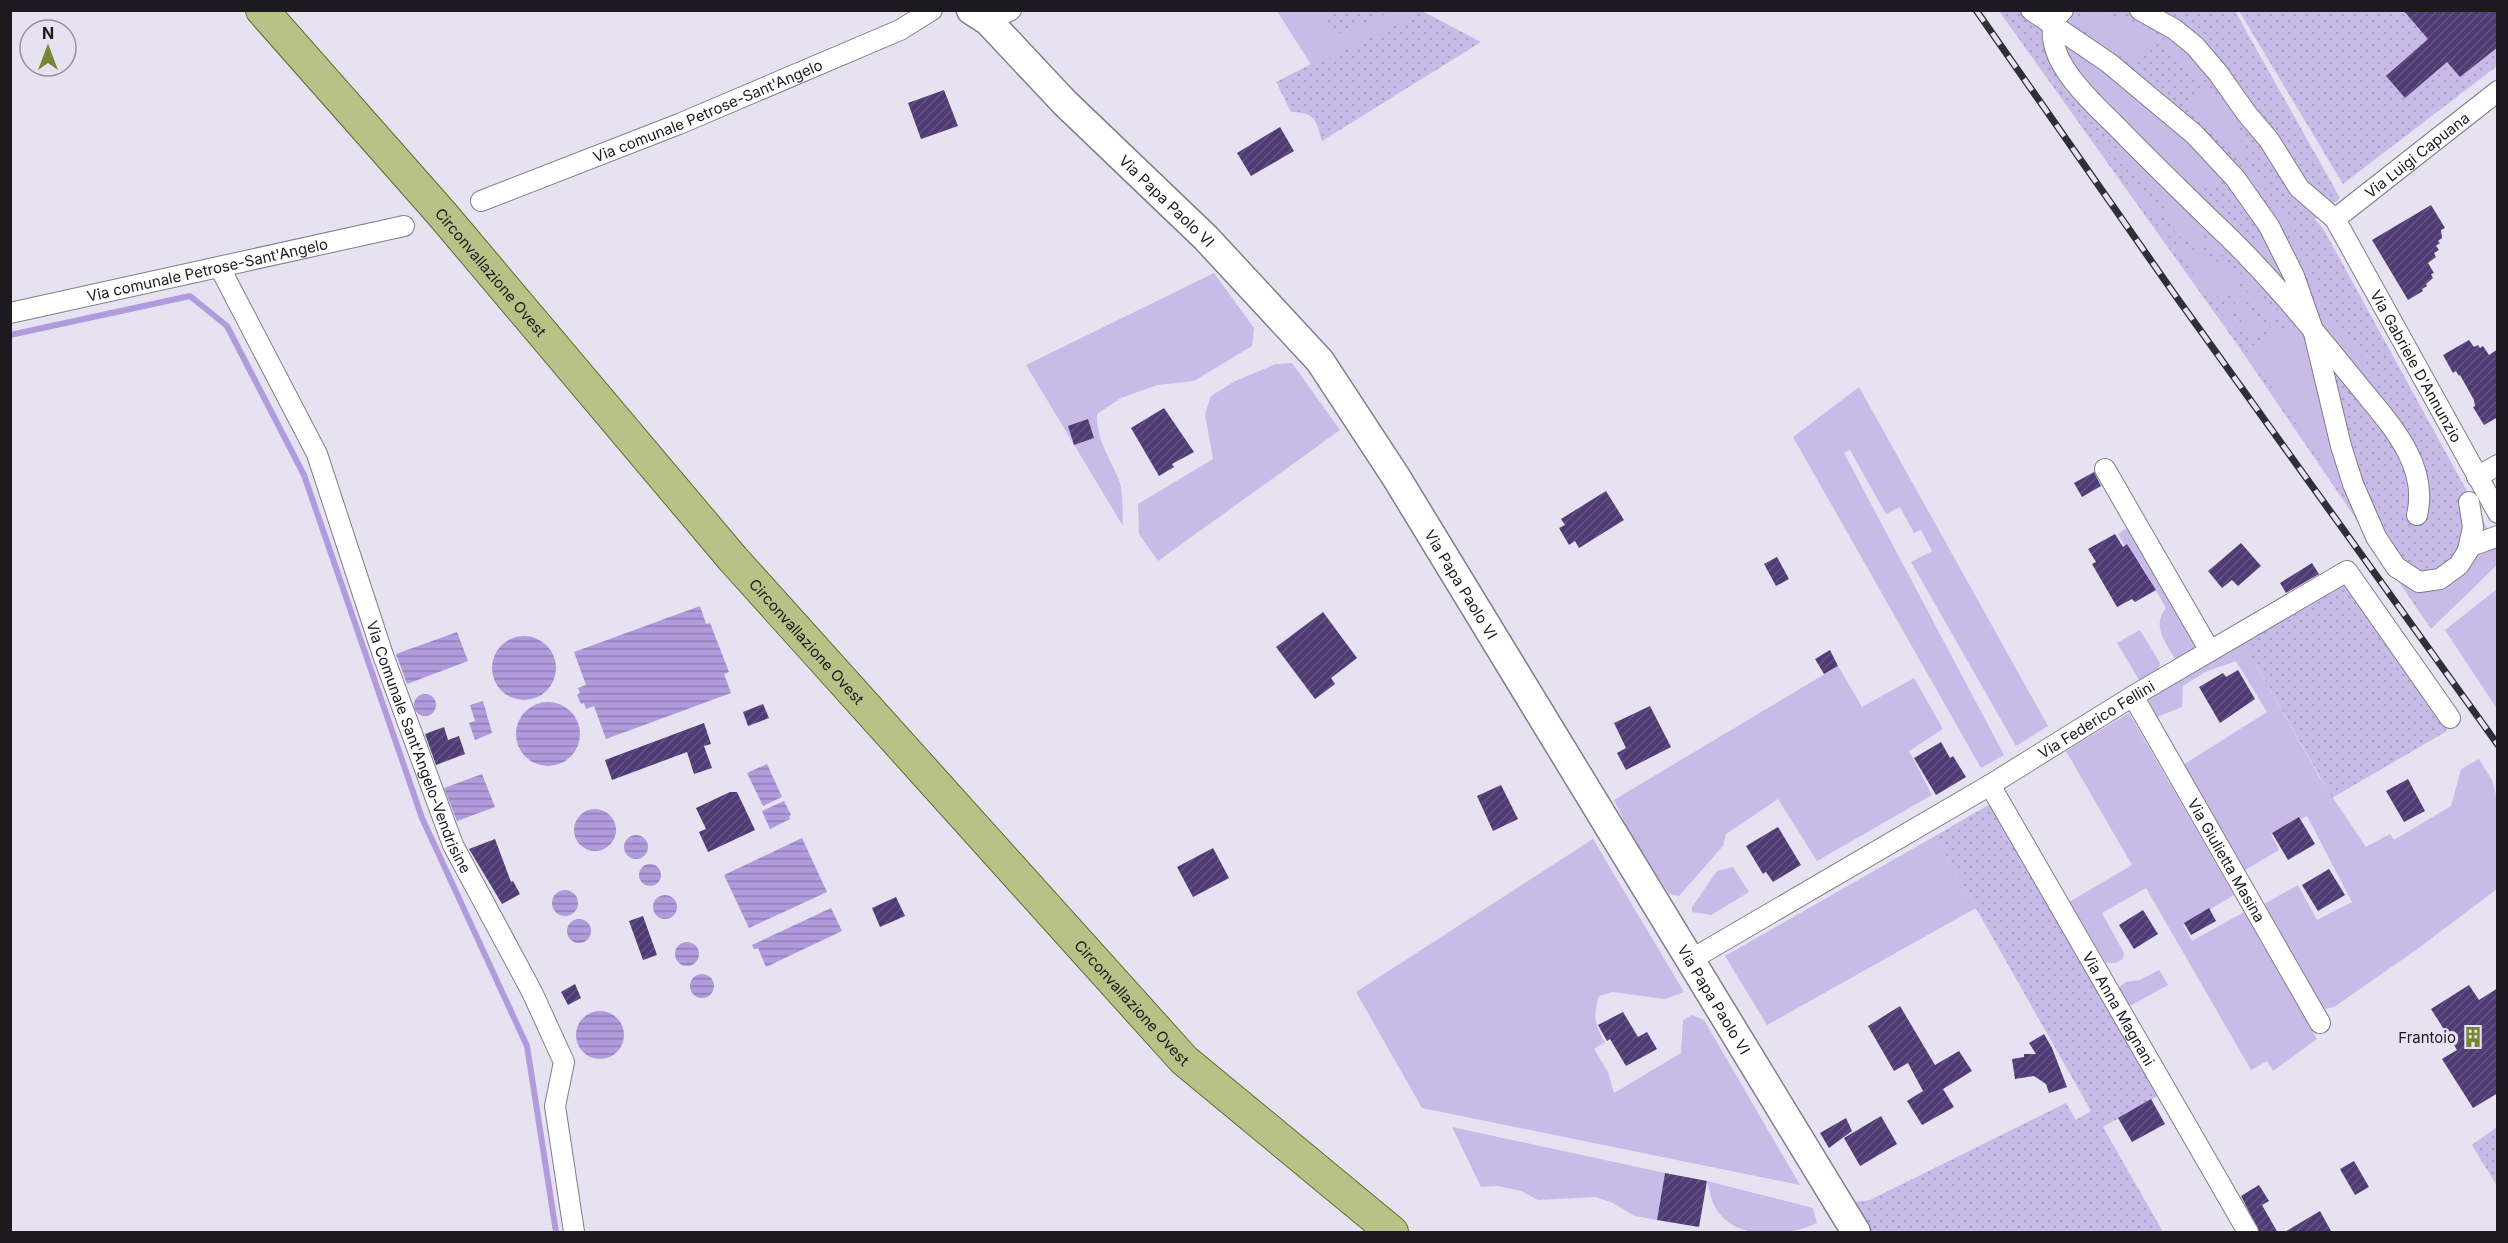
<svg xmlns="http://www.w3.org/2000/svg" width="2508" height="1243" font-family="Inter,sans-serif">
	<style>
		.grass { fill: url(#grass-dots) }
		.garden { fill: #c8bbe8 }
		.water { fill: url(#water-rules) }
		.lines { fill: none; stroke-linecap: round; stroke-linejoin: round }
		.stream { stroke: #b19bdd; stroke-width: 6 }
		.building { fill: url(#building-hatch) }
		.street-casing { stroke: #817d8b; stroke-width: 22 }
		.secondary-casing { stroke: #817d8b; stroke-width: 31 }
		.primary-casing { stroke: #636b2e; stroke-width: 34 }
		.street { stroke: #fff; stroke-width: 20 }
		.secondary { stroke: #fff; stroke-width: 28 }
		.primary { stroke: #b8c186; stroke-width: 32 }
		.rail-casing { stroke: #312f36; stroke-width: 7 }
		.rail { stroke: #e6e2f1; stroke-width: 4.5; stroke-dasharray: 14; stroke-linecap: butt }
		.labels { text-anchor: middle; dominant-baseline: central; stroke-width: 6; stroke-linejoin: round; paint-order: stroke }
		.street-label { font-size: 15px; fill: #1c1a20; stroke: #e6e2f1 }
		.poi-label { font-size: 15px; fill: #1c1a20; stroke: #e6e2f1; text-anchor: end }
	</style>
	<defs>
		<pattern id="grass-dots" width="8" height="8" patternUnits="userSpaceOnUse" patternTransform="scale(1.5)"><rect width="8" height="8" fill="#c8bbe8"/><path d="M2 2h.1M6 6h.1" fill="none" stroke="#aba0c7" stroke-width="1.8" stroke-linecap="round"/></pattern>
		<pattern id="water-rules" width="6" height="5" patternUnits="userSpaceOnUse" patternTransform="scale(1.5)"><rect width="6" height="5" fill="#b19bdd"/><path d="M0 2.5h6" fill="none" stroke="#8f7eb3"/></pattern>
		<pattern id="building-hatch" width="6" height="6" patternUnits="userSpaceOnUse" patternTransform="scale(1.5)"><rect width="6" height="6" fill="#503b75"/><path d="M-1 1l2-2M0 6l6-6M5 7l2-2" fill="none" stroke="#655483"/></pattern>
	</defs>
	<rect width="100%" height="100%" fill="#e6e2f1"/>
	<path class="grass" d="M 1285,11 L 1422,11 L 1481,42 L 1322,141 C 1316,120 1315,112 1291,112 L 1276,82 L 1317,61 Z
		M 1999,11 L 2235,11 L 2340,198 L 2315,219 L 2324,230 L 2497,546 L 2497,565 L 2431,629 L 2239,347 Z
		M 2239,11 L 2497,11 L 2497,66 L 2343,184 Z
		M 2345,580 L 2447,731 L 2332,798 L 2243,642 Z
		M 1992,803 L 2161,1094 L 2103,1127 L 2163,1232 L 1868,1232 L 1854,1202 L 1870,1200 L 2066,1103 L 2076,1120 L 2091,1111 L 1935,836 Z
		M 2497,1127 L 2498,1128 L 2497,1186 L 2472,1145 Z"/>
	<path class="garden" d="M 1277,11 L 1323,11 L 1333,36 L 1393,11 L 1415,11 L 1418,15 L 1312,66 Z
		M 2094,13 C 2137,16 2174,42 2202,74 L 2194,80 L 2162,41 L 2132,65 L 2101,41 L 2070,22 L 2077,17 Z
		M 2061,41 C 2121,77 2173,126 2224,174 L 2196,196 L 2139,139 L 2071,66 Z
		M 2208,85 C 2218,98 2232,111 2238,127 C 2244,143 2242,161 2252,176 L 2255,175 L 2293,228 L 2326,315 L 2366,362 L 2390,413 L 2328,336 L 2306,272 L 2290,238 L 2263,194 L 2232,152 L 2183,106 Z
		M 2089,130 L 2152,201 C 2162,214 2162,232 2174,243 C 2192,257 2240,258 2240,290 L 2234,294 L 2218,293 L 2216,299 L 2218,303 L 2230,308 C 2235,325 2245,361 2270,337 C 2275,319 2263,313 2250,302 L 2251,296 L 2255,293 L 2271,306 L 2273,322 L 2278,329 C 2286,332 2294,331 2297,322 L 2311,333 L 2356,513 L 2223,315 Z
		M 2119,147 L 2161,191 L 2182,206 L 2203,230 L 2206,242 L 2216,242 L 2289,316 L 2289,322 L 2282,322 L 2276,305 L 2254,287 L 2247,291 C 2235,311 2262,314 2265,330 L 2261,337 L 2253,337 L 2246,334 L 2235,303 L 2231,300 L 2221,301 L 2220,298 C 2232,297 2241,303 2247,287 L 2242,274 L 2229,259 L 2218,252 L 2187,242 L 2176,233 L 2160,200 L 2116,151 Z
		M 2263,231 L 2292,293 L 2246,245 Z
		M 1214,273 L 1254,328 L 1252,346 L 1194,381 L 1157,385 L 1121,398 L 1097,414 C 1096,439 1109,456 1118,478 C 1124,491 1122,511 1123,526 L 1026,365 Z
		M 1292,363 L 1340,430 L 1158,561 L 1139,534 L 1138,504 L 1213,459 L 1205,414 L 1211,396 L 1235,381 L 1276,364 Z
		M 1859,387 L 2048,726 L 2016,746 L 1911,562 L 1932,551 L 1921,530 L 1914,533 L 1900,507 L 1886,514 L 1850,450 L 1844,453 L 2004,755 L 1981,768 L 1793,437 Z
		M 2129,526 L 2200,648 L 2176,660 C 2166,643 2151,626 2166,608 L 2141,564 L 2136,566 L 2118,534 Z
		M 2484,548 L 2489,551 L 2495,564 L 2432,626 L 2396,574 L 2419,585 L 2464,566 Z
		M 2497,589 L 2497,709 L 2445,630 Z
		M 2140,630 L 2160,663 L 2158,670 L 2139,680 L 2117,643 Z
		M 2243,642 L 2321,780 L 2366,847 L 2390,834 L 2394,840 L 2451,806 L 2461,769 L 2479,759 L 2492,780 L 2497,798 L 2497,889 L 2416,950 L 2334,1007 L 2324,1009 L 2317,1002 L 2264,904 L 2298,885 L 2317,920 L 2352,902 L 2307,816 L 2271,834 L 2279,850 L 2245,870 L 2183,765 L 2267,712 L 2236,661 L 2205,672 L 2183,686 L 2182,707 L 2157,717 L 2147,697 Z
		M 1838,666 L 1862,707 L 1914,678 L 1943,729 L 1909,751 L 1932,795 L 1817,861 L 1778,799 L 1726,834 L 1723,846 L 1679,896 L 1669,894 L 1633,839 L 1614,800 Z
		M 2129,713 L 2234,895 L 2183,925 L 2192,941 L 2244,912 L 2317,1039 L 2273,1071 L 2267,1061 L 2251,1070 L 2146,888 L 2102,913 L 2124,953 L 2123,959 L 2116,963 L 2106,963 L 2069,902 L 2132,865 L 2066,751 Z
		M 1935,836 L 1976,908 L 1767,1025 L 1725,956 Z
		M 1593,839 L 1684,992 L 1665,999 L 1613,992 L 1599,996 C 1593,1016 1594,1024 1605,1042 L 1594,1049 L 1608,1072 L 1614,1093 L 1681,1053 L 1683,1020 L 1692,1015 L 1704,1020 L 1800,1185 L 1422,1108 L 1356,992 Z
		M 1733,867 L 1749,892 L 1711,915 L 1692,912 L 1692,907 L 1717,871 Z
		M 2159,970 L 2168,985 L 2130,1006 L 2119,987 L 2126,982 L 2140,980 Z
		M 1452,1127 L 1665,1173 L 1657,1220 L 1635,1216 L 1611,1202 L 1595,1197 L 1538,1200 L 1521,1191 L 1498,1186 L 1481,1187 Z
		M 1707,1181 L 1813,1208 L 1817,1223 C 1787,1237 1735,1242 1715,1207 C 1711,1200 1710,1189 1707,1181 Z"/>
	<path class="water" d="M 700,606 L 706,624 L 710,623 L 729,672 L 724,674 L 731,693 L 606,739 L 594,706 L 586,709 L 584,703 L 581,704 L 577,695 L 580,693 L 578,688 L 586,685 L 574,652 Z
		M 457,632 L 468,661 L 407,684 L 396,654 Z
		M492 668a32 32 0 1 1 64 0a32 32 0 1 1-64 0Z
		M414 705a11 11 0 1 1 22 0a11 11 0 1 1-22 0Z
		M 483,701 L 492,733 L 475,740 L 469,723 L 475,721 L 470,705 Z
		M516 734a32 32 0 1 1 64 0a32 32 0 1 1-64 0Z
		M 767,764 L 782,797 L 763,806 L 747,773 Z
		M 482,774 L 495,807 L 457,821 L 444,788 Z
		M 784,801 L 791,815 L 789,816 L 790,819 L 770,829 L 762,811 Z
		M574 830a21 21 0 1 1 42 0a21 21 0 1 1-42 0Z
		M624 847a12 12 0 1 1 24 0a12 12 0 1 1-24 0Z
		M 802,838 L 827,892 L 749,928 L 724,875 Z
		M639 875a11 11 0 1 1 22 0a11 11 0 1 1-22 0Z
		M552 903a13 13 0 1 1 26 0a13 13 0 1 1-26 0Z
		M653 907a12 12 0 1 1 24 0a12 12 0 1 1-24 0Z
		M 831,908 L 842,931 L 766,967 L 758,948 L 754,949 L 752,945 Z
		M567 931a12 12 0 1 1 24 0a12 12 0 1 1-24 0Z
		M675 954a12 12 0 1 1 24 0a12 12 0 1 1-24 0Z
		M690 986a12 12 0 1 1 24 0a12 12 0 1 1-24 0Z
		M576 1035a24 24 0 1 1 48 0a24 24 0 1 1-48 0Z"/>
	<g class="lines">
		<path class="stream" d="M 10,335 L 190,296 L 227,326 L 304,475 L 422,818 L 527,1046 L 556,1232"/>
	</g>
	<path class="building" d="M 2403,10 L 2498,10 L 2498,47 L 2460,77 L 2447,62 L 2405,98 L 2386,76 L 2428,39 Z
		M 944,90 L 958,126 L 921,139 L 908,103 Z
		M 1280,127 L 1294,151 L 1251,176 L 1237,153 Z
		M 2431,205 L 2445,228 L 2441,230 L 2442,238 L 2438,241 L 2440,243 L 2436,246 L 2439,250 L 2434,253 L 2436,257 L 2428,263 L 2434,273 L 2431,274 L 2433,278 L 2426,284 L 2427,286 L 2422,289 L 2423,291 L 2408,300 L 2372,240 Z
		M 2469,340 L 2474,347 L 2478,345 L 2480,348 L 2483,346 L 2489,355 L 2498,349 L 2498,417 L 2484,425 L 2473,407 L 2475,406 L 2474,400 L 2460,375 L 2459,376 L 2456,371 L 2453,373 L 2443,355 Z
		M 1164,408 L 1194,452 L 1172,464 L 1174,467 L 1159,476 L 1131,428 Z
		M 1088,419 L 1094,438 L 1074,445 L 1068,426 Z
		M 2094,472 L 2101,486 L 2082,497 L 2074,483 Z
		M 1606,491 L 1624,520 L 1579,548 L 1575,541 L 1569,545 L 1559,528 L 1565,525 L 1561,519 Z
		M 2115,534 L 2123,547 L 2127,544 L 2156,590 L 2135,602 L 2132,599 L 2117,607 L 2092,564 L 2096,562 L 2088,549 Z
		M 2241,543 L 2261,566 L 2238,586 L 2232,580 L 2222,588 L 2208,571 Z
		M 1777,557 L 1789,579 L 1776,586 L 1764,564 Z
		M 2312,563 L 2319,574 L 2286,593 L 2280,583 Z
		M 1323,612 L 1357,658 L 1331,678 L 1335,684 L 1315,699 L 1276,647 Z
		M 1830,650 L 1838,666 L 1824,674 L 1815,659 Z
		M 2238,670 L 2255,699 L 2220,723 L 2199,687 L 2223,673 L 2226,677 Z
		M 763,704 L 769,718 L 748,726 L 743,712 Z
		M 1650,706 L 1671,747 L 1626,770 L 1617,753 L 1626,748 L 1614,723 Z
		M 704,723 L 711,744 L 704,746 L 712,768 L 694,774 L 687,752 L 612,780 L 605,760 Z
		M 444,727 L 448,740 L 459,736 L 465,754 L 436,765 L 425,734 Z
		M 1941,742 L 1950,758 L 1953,756 L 1966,777 L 1936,795 L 1914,758 Z
		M 2408,779 L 2425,811 L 2404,822 L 2386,791 Z
		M 1501,785 L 1518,819 L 1493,831 L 1477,796 Z
		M 730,792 L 737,792 L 755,830 L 708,852 L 699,832 L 706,829 L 696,808 Z
		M 2299,817 L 2315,844 L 2288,860 L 2272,833 Z
		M 1778,827 L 1801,865 L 1773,882 L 1766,872 L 1763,874 L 1746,846 Z
		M 495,839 L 511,882 L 513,881 L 520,894 L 502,904 L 469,849 Z
		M 1213,848 L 1229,878 L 1193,897 L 1177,867 Z
		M 2329,869 L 2345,895 L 2318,911 L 2302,885 Z
		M 896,897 L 905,916 L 880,927 L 872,908 Z
		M 2209,908 L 2216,921 L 2191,935 L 2184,923 Z
		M 2143,910 L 2158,934 L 2134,949 L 2119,925 Z
		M 643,916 L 657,955 L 643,960 L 629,921 Z
		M 575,984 L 581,998 L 568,1005 L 561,992 Z
		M 2469,985 L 2479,1000 L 2498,988 L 2498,1093 L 2473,1108 L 2442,1059 L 2457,1050 L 2431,1009 Z
		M 1900,1006 L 1935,1065 L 1959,1051 L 1972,1071 L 1943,1089 L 1954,1107 L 1922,1125 L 1907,1101 L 1923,1091 L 1908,1063 L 1894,1071 L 1868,1026 Z
		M 1623,1012 L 1638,1037 L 1647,1032 L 1657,1049 L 1626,1066 L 1610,1039 L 1607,1041 L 1598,1025 Z
		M 2044,1034 L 2052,1048 L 2067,1087 L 2049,1093 L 2046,1084 L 2034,1076 L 2015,1079 L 2012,1059 L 2024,1057 L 2024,1054 L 2036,1054 L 2029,1043 Z
		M 2151,1099 L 2165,1124 L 2132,1142 L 2118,1118 Z
		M 1881,1116 L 1897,1144 L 1860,1166 L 1844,1138 Z
		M 1846,1118 L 1852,1131 L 1829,1148 L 1820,1133 Z
		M 2354,1161 L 2369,1187 L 2355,1195 L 2340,1169 Z
		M 1665,1173 L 1707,1181 L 1699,1227 L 1657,1220 Z
		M 2259,1185 L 2269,1201 L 2262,1205 L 2278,1233 L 2260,1233 L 2241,1196 Z
		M 2320,1211 L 2332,1233 L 2283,1233 Z"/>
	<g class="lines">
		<defs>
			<g id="street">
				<path d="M 2031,10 L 2109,63 L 2194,134 L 2235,178 L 2269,226 L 2294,276 L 2314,333 L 2341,446 L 2353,484 L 2376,537 L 2396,567 L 2419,582 L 2440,579 L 2459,565 L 2471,546 L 2498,536"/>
				<path d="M 2063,10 C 2044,26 2055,55 2067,72 C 2081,93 2101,111 2119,129 C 2151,162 2183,193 2216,225 C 2267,273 2311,327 2355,381 C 2385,419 2430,462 2417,515"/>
				<path id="s1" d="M 2140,10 L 2174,29 L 2195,46 L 2218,73 L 2247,114 L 2269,140 L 2299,188 L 2335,219 L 2498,513"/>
				<path d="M 988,21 L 1011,10"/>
				<path id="s2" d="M 481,201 L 679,124 L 900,30 L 932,10"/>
				<path id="s3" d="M 2335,219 L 2498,91"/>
				<path id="s4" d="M 220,268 L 317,454 L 383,655 L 453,845 L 532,992 L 564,1062 L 555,1106 L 574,1232"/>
				<path id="s5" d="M 10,313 L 404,226"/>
				<path d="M 2105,469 L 2210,651"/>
				<path d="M 2477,477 L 2498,465"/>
				<path d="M 2468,550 L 2473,527 L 2469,502"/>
				<path id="s6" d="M 2133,696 L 2320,1023"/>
				<path id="s7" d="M 1990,785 L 2248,1232"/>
				<path id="s8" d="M 1692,959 L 1990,785 L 2133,696 L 2347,571 L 2450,718"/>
			</g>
			<g id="secondary">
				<path id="s9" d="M 971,10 L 988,21 L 1065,103 L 1206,238 L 1320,361 L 1396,477 L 1856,1232"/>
			</g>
			<g id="primary">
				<path id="s10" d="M 262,10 L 442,214 L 733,559 L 1184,1060 L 1392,1232"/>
			</g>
		</defs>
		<use href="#street" class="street-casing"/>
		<use href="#secondary" class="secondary-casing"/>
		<use href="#primary" class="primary-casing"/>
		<use href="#street" class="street"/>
		<use href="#secondary" class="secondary"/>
		<use href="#primary" class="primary"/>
		<defs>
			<path id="rail" d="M 1976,10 L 2175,295 L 2498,745"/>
		</defs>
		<use href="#rail" class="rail-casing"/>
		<use href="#rail" class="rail"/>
	</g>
	<defs>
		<symbol id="building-bare" viewBox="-9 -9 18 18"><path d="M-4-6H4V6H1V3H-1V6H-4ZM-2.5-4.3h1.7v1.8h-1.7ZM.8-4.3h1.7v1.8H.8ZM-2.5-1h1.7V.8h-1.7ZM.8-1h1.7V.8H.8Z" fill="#788532" stroke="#e6e2f1" stroke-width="2.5" paint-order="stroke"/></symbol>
	</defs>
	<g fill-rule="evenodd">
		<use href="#building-bare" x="2458" y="1022" width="30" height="30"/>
	</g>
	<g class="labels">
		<g class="street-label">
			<text stroke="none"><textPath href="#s2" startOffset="244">Via comunale Petrose-Sant'Angelo</textPath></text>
			<text stroke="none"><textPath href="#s3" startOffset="104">Via Luigi Capuana</textPath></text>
			<text stroke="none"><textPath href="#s9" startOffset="274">Via Papa Paolo VI</textPath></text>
			<text stroke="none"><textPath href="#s5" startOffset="202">Via comunale Petrose-Sant'Angelo</textPath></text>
			<text stroke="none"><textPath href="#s10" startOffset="348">Circonvallazione Ovest</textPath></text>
			<text stroke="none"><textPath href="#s1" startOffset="458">Via Gabriele D'Annunzio</textPath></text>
			<text stroke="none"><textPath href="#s9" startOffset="760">Via Papa Paolo VI</textPath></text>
			<text stroke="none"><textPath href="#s10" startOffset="834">Circonvallazione Ovest</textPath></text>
			<text stroke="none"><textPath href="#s8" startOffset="470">Via Federico Fellini</textPath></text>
			<text stroke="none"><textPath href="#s4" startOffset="520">Via Comunale Sant'Angelo-Vendrisine</textPath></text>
			<text stroke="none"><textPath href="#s6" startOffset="189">Via Giulietta Masina</textPath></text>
			<text stroke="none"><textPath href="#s9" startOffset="1246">Via Papa Paolo VI</textPath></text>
			<text stroke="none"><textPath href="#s10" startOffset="1320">Circonvallazione Ovest</textPath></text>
			<text stroke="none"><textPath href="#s7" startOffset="258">Via Anna Magnani</textPath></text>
		</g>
		<g class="poi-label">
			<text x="2456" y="1037">Frantoio</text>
		</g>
	</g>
	<rect width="2508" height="1243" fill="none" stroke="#1c1a20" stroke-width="24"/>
	<g transform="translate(48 48)"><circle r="28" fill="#e6e2f1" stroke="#95929d" stroke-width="1.5"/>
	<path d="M0-4.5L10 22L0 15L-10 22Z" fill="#788532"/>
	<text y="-9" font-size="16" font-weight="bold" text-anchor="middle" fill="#1c1a20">N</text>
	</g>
</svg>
